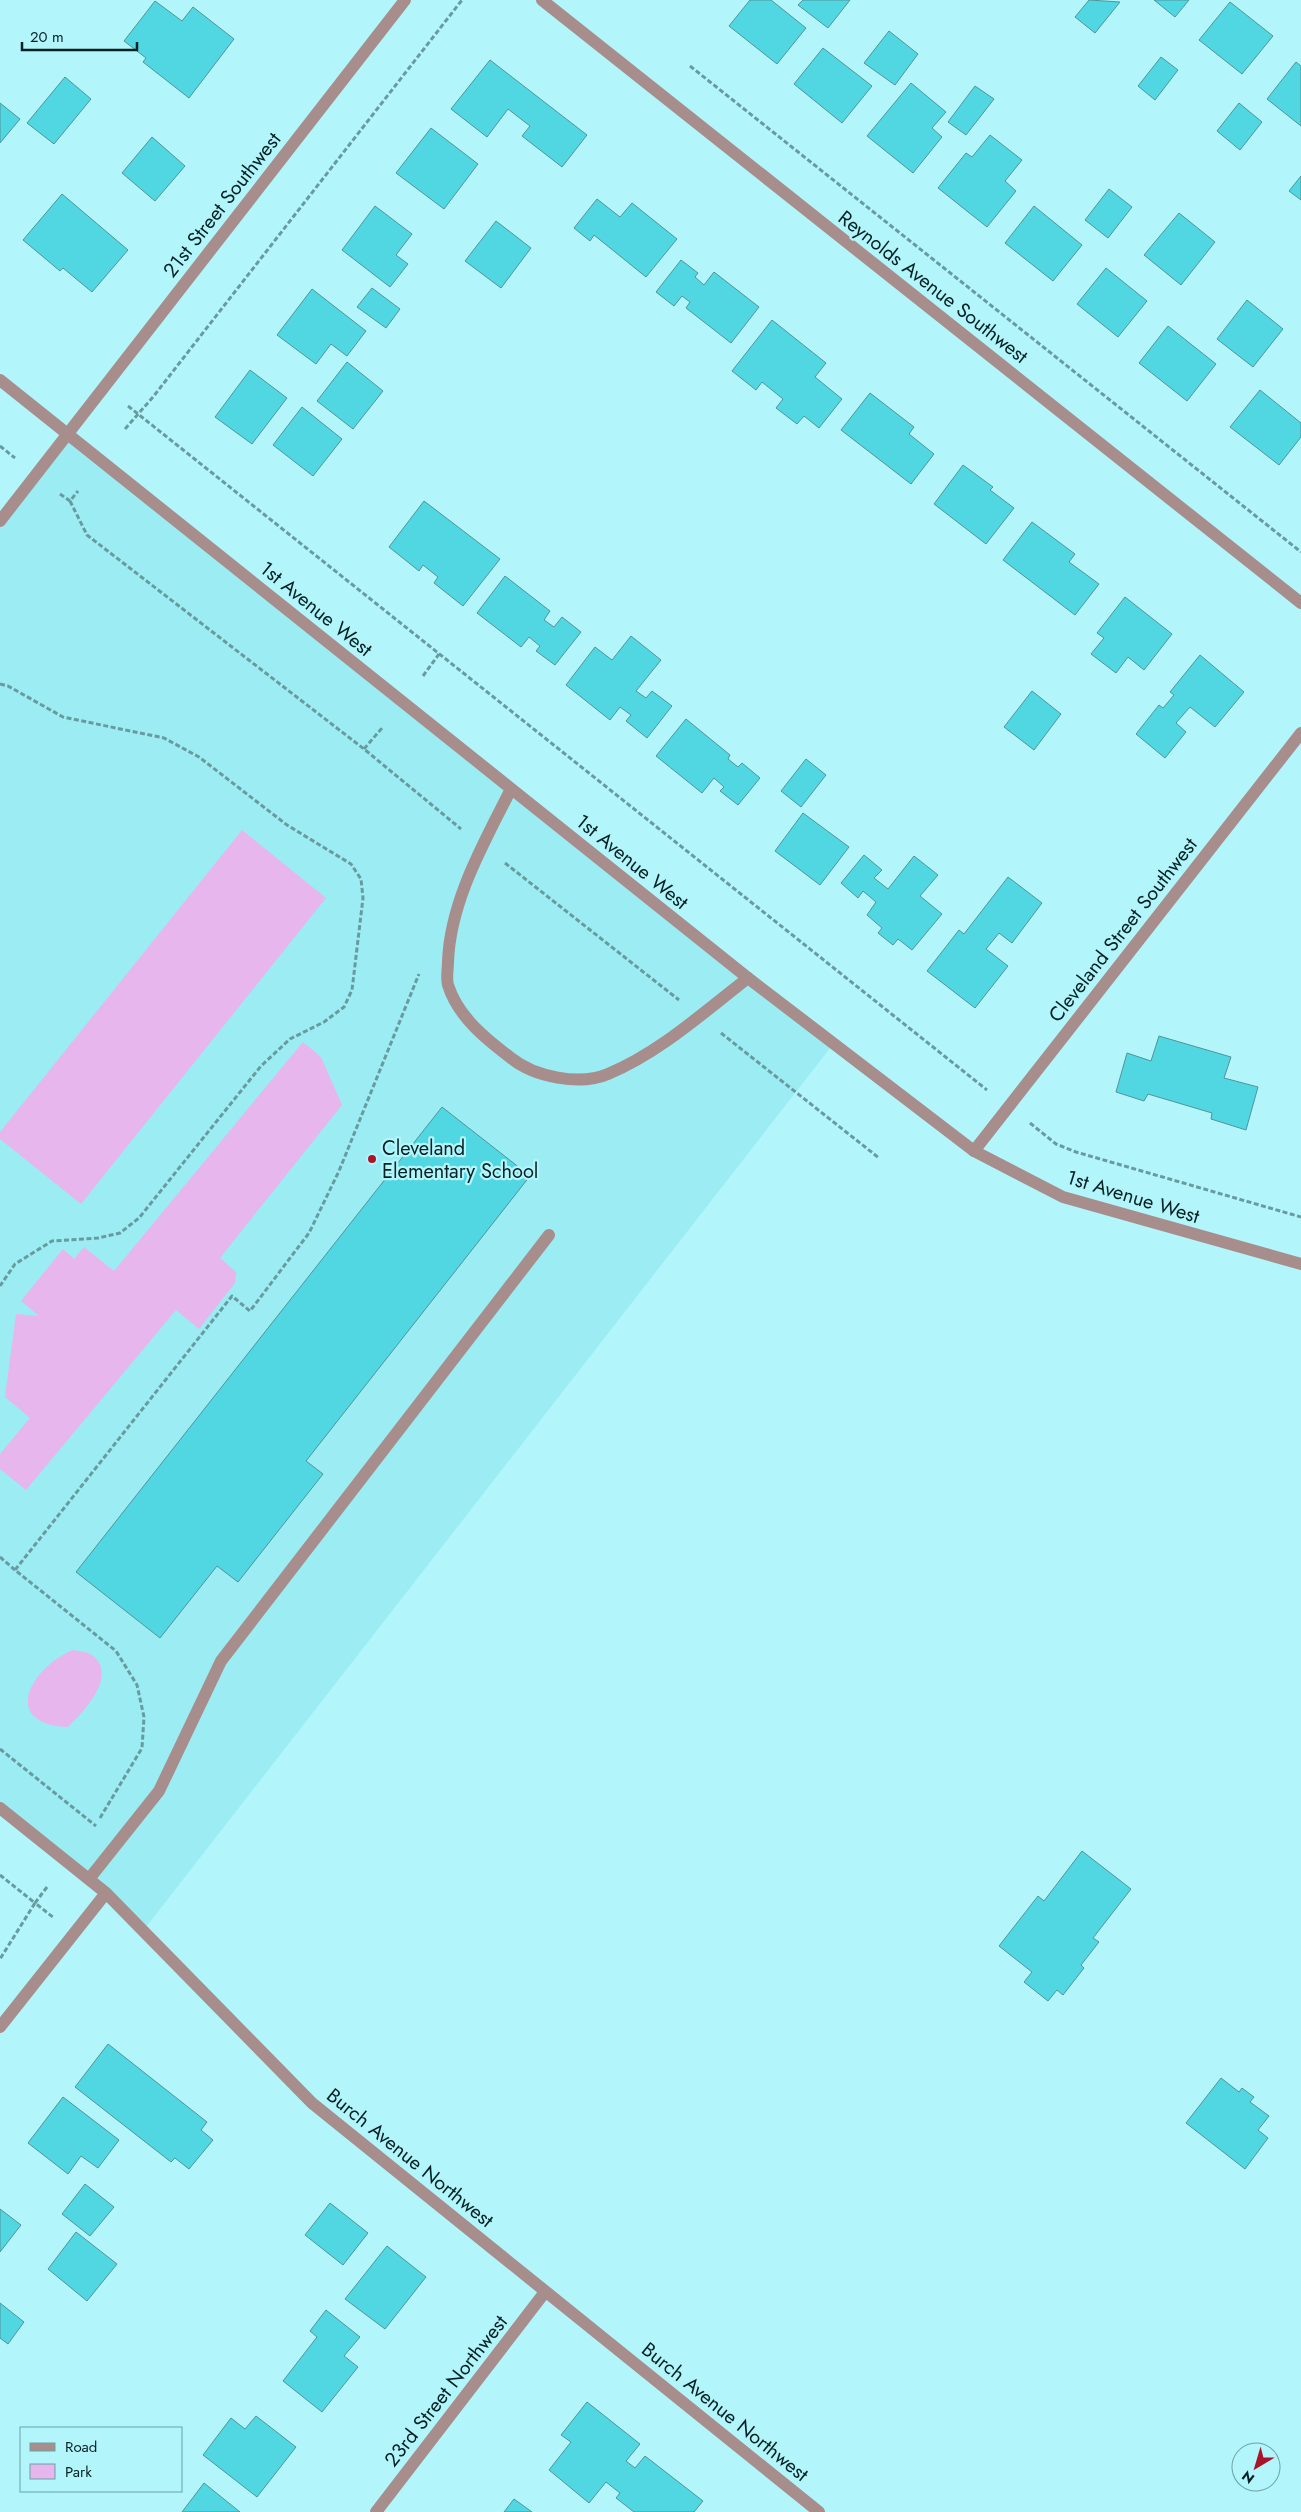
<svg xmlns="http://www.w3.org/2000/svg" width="1301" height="2512" font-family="Jost,sans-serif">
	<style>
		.built { fill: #9cecf3 }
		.green { fill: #e6b6ec }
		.building { fill: #51d7e1; stroke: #51949a }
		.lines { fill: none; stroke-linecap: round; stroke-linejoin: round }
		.path { stroke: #689ba0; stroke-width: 3; stroke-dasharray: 5 2.5; stroke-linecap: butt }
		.service { stroke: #a78d8c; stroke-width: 12 }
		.minor { stroke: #a78d8c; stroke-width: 12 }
		.tertiary { stroke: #a78d8c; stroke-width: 12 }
		.poi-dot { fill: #aa1428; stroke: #b2f6fc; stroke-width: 2 }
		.labels { text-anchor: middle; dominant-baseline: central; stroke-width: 4.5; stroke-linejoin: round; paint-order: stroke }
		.street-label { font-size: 20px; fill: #052124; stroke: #b2f6fc }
		.poi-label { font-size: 20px; fill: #052124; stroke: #b2f6fc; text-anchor: start }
	</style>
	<rect width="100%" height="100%" fill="#b2f6fc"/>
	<path class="built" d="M 68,433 L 834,1043 L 143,1931 L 0,1808 L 0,521 Z"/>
	<path class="green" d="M 242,830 L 326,898 L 81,1204 L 0,1139 L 0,1132 Z
		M 303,1042 L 321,1057 L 342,1105 L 220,1258 L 236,1272 L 235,1283 L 199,1329 L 176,1310 L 26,1490 L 0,1469 L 0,1454 L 30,1418 L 5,1397 L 16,1314 L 39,1316 L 21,1301 L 63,1249 L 74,1259 L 84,1247 L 114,1271 Z
		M 73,1650 C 79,1651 87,1652 92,1655 C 119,1676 83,1712 68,1727 C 0,1724 30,1668 73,1650 Z"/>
	<path class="building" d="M 750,0 L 771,0 L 806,28 L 777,64 L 729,26 Z
		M 803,0 L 850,0 L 828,28 L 798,5 Z
		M 1089,0 L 1120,2 L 1095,33 L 1075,17 Z
		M 1154,0 L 1189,0 L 1175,17 Z
		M 155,1 L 182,21 L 193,7 L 234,39 L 189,98 L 143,62 L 146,58 L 124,41 Z
		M 1230,2 L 1273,36 L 1242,74 L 1199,40 Z
		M 889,31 L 918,54 L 895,85 L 864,63 Z
		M 823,48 L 872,86 L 842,123 L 794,84 Z
		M 1161,57 L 1178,70 L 1155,100 L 1138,86 Z
		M 490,60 L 587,135 L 562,167 L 522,136 L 530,126 L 508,109 L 487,137 L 451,109 Z
		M 1296,62 L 1301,66 L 1301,126 L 1267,99 Z
		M 65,77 L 91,99 L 54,144 L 27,123 Z
		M 911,83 L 946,112 L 932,128 L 942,137 L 913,173 L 867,136 Z
		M 975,86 L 994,99 L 966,135 L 948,122 Z
		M 0,103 L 20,119 L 0,143 Z
		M 1239,103 L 1262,122 L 1240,150 L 1217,131 Z
		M 431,128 L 478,164 L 444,209 L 396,173 Z
		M 990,135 L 1022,160 L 1005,181 L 1016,191 L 987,227 L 938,188 L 966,153 L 972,157 Z
		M 152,137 L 185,166 L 155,201 L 122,173 Z
		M 1301,176 L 1301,200 L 1289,191 Z
		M 1109,189 L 1132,207 L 1108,238 L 1085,220 Z
		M 62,194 L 128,250 L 92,292 L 63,268 L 60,271 L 23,240 Z
		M 597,199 L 620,217 L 632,203 L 677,239 L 646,277 L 594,235 L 590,241 L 574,228 Z
		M 375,206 L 412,234 L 396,255 L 408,264 L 390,287 L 342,250 Z
		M 1034,206 L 1082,245 L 1053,281 L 1005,243 Z
		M 1179,213 L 1215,242 L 1181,285 L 1144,255 Z
		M 496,221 L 531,248 L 501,288 L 465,261 Z
		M 681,260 L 698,273 L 695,277 L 704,285 L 714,272 L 759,307 L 731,343 L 686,308 L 690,302 L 682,296 L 674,306 L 656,292 Z
		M 1106,268 L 1147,301 L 1118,337 L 1077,304 Z
		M 372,288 L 400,309 L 386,328 L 357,307 Z
		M 312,289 L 366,331 L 347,356 L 331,344 L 316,364 L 277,335 Z
		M 1247,300 L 1283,329 L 1253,367 L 1217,339 Z
		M 772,320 L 826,363 L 815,377 L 842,399 L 819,428 L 804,416 L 797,424 L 776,408 L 783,399 L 762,382 L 756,390 L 732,371 Z
		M 1168,326 L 1216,364 L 1187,401 L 1139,363 Z
		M 347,362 L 383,391 L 353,429 L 317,401 Z
		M 250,370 L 287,398 L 252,444 L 215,417 Z
		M 1260,390 L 1301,423 L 1301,437 L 1279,465 L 1230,427 Z
		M 870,393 L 914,427 L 909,434 L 934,454 L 911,484 L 841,430 Z
		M 302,407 L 342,439 L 313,476 L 273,445 Z
		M 963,465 L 993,487 L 990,490 L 1014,508 L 986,544 L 934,504 Z
		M 424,501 L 500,559 L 463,606 L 434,583 L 438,577 L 423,565 L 419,571 L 389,547 Z
		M 1032,522 L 1075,554 L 1069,562 L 1099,584 L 1075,615 L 1003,560 Z
		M 505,576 L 550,611 L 544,620 L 554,627 L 562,617 L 581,632 L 555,665 L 536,651 L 540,646 L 529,637 L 521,647 L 477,613 Z
		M 1125,597 L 1172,634 L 1144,670 L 1128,657 L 1116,673 L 1091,654 L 1104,638 L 1097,633 Z
		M 631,636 L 661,660 L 636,691 L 646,698 L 652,691 L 672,706 L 647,738 L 626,721 L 631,715 L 620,707 L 610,720 L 566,685 L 595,647 L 612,660 Z
		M 1200,655 L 1244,692 L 1215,727 L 1190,707 L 1176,723 L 1186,732 L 1165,758 L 1136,734 L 1159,705 L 1163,708 L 1174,695 L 1170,692 Z
		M 1032,691 L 1061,714 L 1034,750 L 1004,727 Z
		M 686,719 L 730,755 L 728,759 L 738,767 L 742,763 L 760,778 L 738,805 L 720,791 L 724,787 L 714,778 L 702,793 L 656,756 Z
		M 806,759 L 826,775 L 801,807 L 781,791 Z
		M 803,813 L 849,847 L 820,885 L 775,851 Z
		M 864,855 L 882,870 L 874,878 L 888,889 L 914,856 L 938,875 L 920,896 L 942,914 L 912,950 L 898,939 L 893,945 L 878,933 L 882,928 L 867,915 L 876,902 L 863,891 L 858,898 L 841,883 Z
		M 1008,877 L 1042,903 L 1012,943 L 999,933 L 986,949 L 1008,966 L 975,1008 L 927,971 L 959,930 L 964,934 Z
		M 1159,1036 L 1231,1057 L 1224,1078 L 1258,1087 L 1246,1130 L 1211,1119 L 1212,1113 L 1148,1094 L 1144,1101 L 1116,1092 L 1127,1053 L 1151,1061 Z
		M 442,1107 L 530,1176 L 306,1461 L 323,1474 L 238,1582 L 217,1566 L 160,1638 L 76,1572 Z
		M 1082,1851 L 1131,1889 L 1093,1938 L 1099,1942 L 1081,1965 L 1084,1968 L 1063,1995 L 1057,1990 L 1048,2001 L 1024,1982 L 1032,1972 L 999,1946 L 1038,1896 L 1044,1901 Z
		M 108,2044 L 207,2122 L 201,2130 L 213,2140 L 189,2169 L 175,2158 L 171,2162 L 75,2087 Z
		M 1221,2078 L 1239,2092 L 1242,2088 L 1254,2097 L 1250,2102 L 1269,2116 L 1258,2130 L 1268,2138 L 1245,2169 L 1186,2123 Z
		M 63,2097 L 119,2140 L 98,2168 L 81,2156 L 68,2174 L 28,2143 Z
		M 85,2184 L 114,2207 L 90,2236 L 62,2214 Z
		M 330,2203 L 368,2233 L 343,2265 L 305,2235 Z
		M 0,2209 L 21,2225 L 0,2252 Z
		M 76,2232 L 117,2264 L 87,2301 L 48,2269 Z
		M 387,2246 L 426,2277 L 385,2329 L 345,2299 Z
		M 0,2303 L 24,2322 L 8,2344 L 0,2338 Z
		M 326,2310 L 360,2337 L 344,2356 L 358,2367 L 322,2412 L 283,2381 L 317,2337 L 310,2331 Z
		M 587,2402 L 640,2444 L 626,2461 L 635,2468 L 645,2456 L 703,2501 L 694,2512 L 634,2512 L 616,2498 L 620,2493 L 606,2482 L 589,2503 L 549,2470 L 571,2442 L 561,2435 Z
		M 256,2416 L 296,2447 L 257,2497 L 203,2455 L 231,2418 L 245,2429 Z
		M 204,2483 L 240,2512 L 182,2512 Z
		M 514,2499 L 532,2512 L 504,2512 Z"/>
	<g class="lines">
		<path class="path" d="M 690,66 L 1301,552
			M 128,406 L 987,1090
			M 125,429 L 153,397 L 462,0
			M 0,446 L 15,458
			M 60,494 L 70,501 L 78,491
			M 70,501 L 87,535 L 364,749 L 461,829
			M 423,676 L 439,654
			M 0,684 L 8,686 L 63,717 L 164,738 L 199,757 L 287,825 L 351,864 L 361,879 L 363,898 L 352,990 L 344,1007 L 324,1022 L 290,1039 L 261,1066 L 139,1218 L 120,1233 L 98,1238 L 52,1241 L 15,1264 L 0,1286
			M 364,749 L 382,728
			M 505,863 L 679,1000
			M 721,1033 L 879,1158
			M 1030,1123 L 1056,1144 L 1076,1152 L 1301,1217
			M 0,1557 L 15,1570
			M 0,1749 L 96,1826
			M 100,1818 L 142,1748 L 144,1717 L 137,1685 L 116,1651 L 15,1570 L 232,1296 L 250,1311 L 309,1233 L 339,1171 L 419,974
			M 0,1875 L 35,1903 L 0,1959
			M 47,1887 L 35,1903 L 54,1918"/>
		<path class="service" d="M 511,789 C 484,843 450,901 448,962 C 448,969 446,978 448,985 C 458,1017 486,1039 511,1058 C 534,1077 580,1086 608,1074 C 659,1053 704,1012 748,978
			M 89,1879 L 159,1791 L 221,1661 L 549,1235"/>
		<path class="minor" d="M 542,0 L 1301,603
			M 0,521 L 405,0
			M 974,1151 L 1301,733
			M 0,1808 L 106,1893 L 312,2103 L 819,2512
			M 0,2027 L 106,1893
			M 376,2512 L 545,2292"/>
		<path class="tertiary" d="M 0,380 L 748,978 L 974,1151 L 1063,1197 L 1301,1264"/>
	</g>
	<circle class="poi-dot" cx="372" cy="1159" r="5"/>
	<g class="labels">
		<g class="street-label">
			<text transform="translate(222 205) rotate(-52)">21st Street Southwest</text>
			<text transform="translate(933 287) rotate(38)">Reynolds Avenue Southwest</text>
			<text transform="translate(316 609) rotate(39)">1st Avenue West</text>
			<text transform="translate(632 862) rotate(39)">1st Avenue West</text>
			<text transform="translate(1123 930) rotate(-52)">Cleveland Street Southwest</text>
			<text transform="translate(1133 1197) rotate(17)">1st Avenue West</text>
			<text transform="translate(410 2158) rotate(39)">Burch Avenue Northwest</text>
			<text transform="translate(446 2391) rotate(-52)">23rd Street Northwest</text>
			<text transform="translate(725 2412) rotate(39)">Burch Avenue Northwest</text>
		</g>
		<g class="poi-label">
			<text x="382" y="1148">Cleveland<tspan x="382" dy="23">Elementary School</tspan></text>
		</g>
	</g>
	<rect x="20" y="2427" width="162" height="65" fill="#b2f6fc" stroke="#6da1a6"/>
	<rect x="30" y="2443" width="25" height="8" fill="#a78d8c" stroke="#6da1a6"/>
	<text x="65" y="2452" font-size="15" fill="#052124">Road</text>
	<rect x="30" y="2464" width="25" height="15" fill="#e6b6ec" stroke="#6da1a6"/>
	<text x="65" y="2477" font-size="15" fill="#052124">Park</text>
	<g transform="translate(1256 2467) rotate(218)"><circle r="24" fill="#b2f6fc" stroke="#6da1a6"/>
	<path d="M0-4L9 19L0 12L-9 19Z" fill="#aa1428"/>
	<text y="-8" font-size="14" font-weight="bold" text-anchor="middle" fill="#052124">N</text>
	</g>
	<path d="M22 42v8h115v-8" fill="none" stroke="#052124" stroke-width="2.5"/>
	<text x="30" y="42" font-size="15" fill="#052124" stroke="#b2f6fc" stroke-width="4" paint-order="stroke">20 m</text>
</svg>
